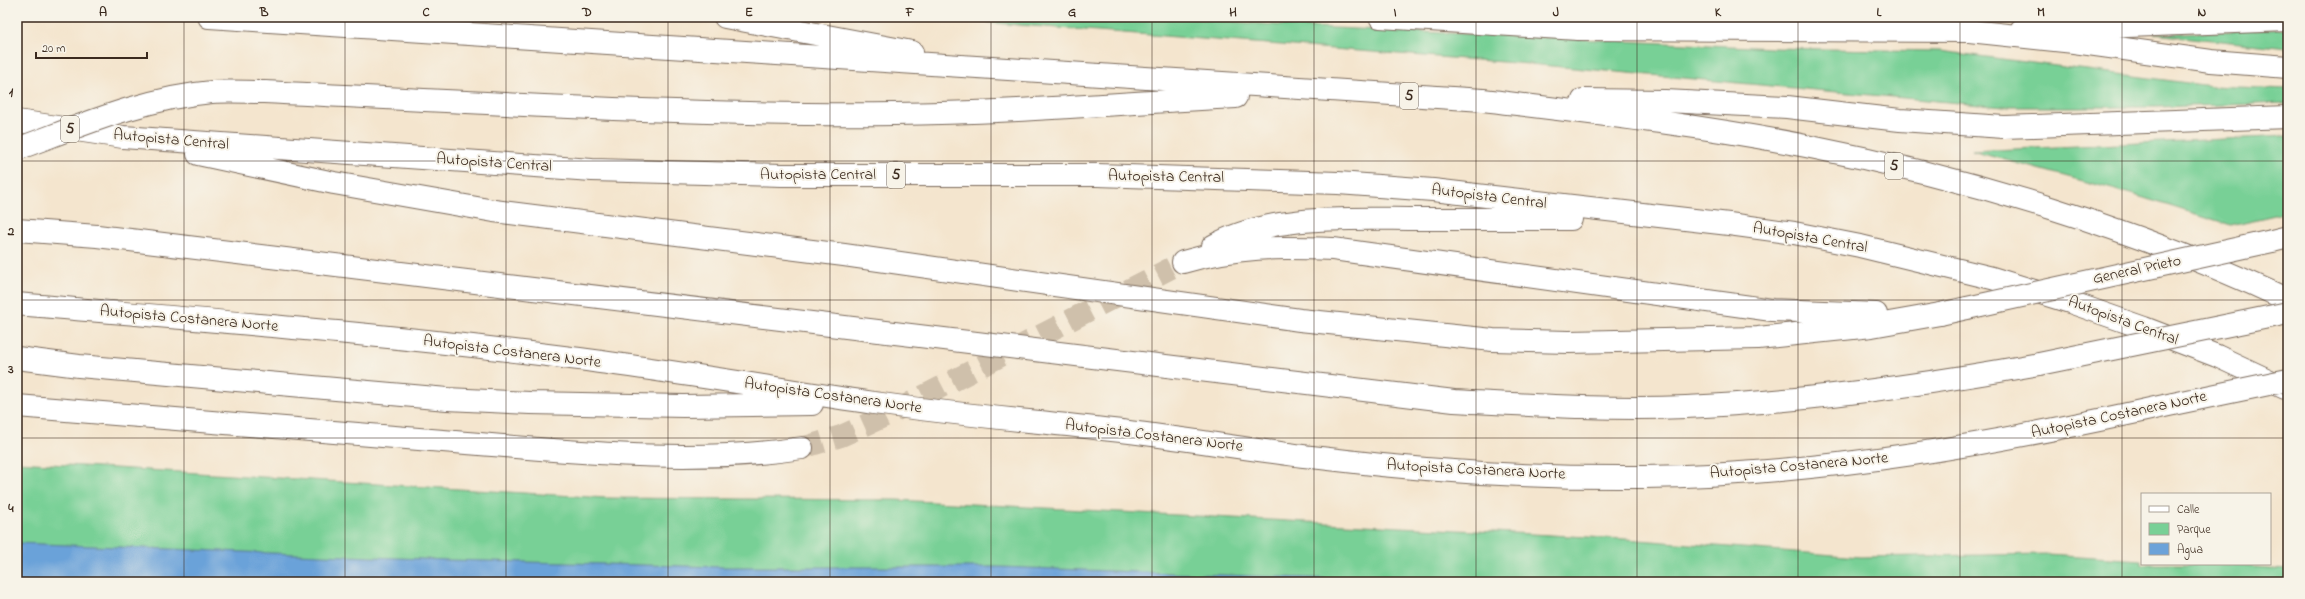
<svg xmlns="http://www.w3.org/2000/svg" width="2305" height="599" font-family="'Indie Flower',sans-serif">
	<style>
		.green { fill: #78d096; stroke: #5a7d5a }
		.water { fill: #6ba2d9; stroke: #53667c }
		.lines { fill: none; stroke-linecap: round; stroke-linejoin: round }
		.highway-tunnel { stroke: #cfc0ab; stroke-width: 22; stroke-dasharray: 22 11; stroke-linecap: butt }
		.secondary-casing { stroke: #7c6b5c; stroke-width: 24 }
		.primary-casing { stroke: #7c6b5c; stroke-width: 24 }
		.highway-casing { stroke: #7c6b5c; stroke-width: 24 }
		.secondary { stroke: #fff; stroke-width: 22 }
		.primary { stroke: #fff; stroke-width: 22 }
		.highway { stroke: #fff; stroke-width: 22 }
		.primary-bridge-casing { stroke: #7c6b5c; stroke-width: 24; stroke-linecap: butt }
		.highway-bridge-casing { stroke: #7c6b5c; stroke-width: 24; stroke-linecap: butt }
		.primary-bridge { stroke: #fff; stroke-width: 22 }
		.highway-bridge { stroke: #fff; stroke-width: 22 }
		.grid { fill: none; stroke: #3b2a1e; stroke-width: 1; stroke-opacity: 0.55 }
		.labels { text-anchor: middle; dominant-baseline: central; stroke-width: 4; stroke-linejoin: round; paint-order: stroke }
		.shield { fill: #f7f3e8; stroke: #73665b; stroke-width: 1 }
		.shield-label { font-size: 15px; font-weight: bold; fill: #3b2a1e }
		.street-label { font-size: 16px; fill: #3b2a1e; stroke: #f7f3e8 }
		.neatline { fill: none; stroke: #3b2a1e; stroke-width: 1.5 }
		.grid-label { font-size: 13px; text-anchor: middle; font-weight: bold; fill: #3b2a1e }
	</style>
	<rect width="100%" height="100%" fill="#f7f3e8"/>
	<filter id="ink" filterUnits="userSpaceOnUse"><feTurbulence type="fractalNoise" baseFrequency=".025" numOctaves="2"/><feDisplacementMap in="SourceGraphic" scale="8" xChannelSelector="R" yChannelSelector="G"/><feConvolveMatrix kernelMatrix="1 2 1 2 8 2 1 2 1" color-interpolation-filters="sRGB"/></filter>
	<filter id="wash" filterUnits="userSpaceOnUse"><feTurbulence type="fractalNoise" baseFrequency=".012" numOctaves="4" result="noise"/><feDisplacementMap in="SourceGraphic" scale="16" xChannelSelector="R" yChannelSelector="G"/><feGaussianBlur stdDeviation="0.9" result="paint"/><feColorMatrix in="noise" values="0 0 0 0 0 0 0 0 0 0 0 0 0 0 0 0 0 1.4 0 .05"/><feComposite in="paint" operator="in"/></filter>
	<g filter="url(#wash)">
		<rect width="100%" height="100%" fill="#f4e5ce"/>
		<path class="green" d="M 915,17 L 1170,17 L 1291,26 L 1773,48 L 1940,51 L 2211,86 L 2288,89 L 2288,103 L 2156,107 L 2003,107 L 1529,64 Z
			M 2288,29 L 2288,48 L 2154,34 Z
			M 2288,136 L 2288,212 L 2231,225 L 2131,194 L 1972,151 Z
			M 17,462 L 606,498 L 896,500 L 1625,539 L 1860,557 L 2048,554 L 2142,560 L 2142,564 L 2201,564 L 2288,569 L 2288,582 L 17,582 Z"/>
		<path class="water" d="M 17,543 L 448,560 L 723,567 L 1000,567 L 1418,582 L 17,582 Z"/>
	</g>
	<g filter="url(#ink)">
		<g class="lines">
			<path class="highway-tunnel" d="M 802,448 L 841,436 L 883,417 L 1171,268"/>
			<defs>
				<path id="secondary" d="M 2021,30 L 2288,20"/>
				<path id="primary" d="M 1380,17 L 1578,29 L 1969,31 L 2074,42 L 2211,61 L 2288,67
					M 2272,241 L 2288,237
					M 1940,314 L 1967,308"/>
				<path id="highway" d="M 209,17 L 1483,100 C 1591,113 1699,125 1806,146 C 1969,178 2138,229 2288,300
					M 725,17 L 912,52
					M 264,92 C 474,102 684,116 894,114 C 1008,113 1122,103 1236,97
					M 1583,100 L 1665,101 L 1787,107 L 1900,120 L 2004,127 L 2288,117
					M 17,121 L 123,137 L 592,170 L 782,175 L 1097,175 L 1338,183 L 1433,190 L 1729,224 L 1794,233 L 1860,246 L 1992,278 L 2070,302 L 2144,328 L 2217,356 L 2285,388
					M 198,154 L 334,183 L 494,211 L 844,255 L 1300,320 L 1493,340 L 1569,342 L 1758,338 L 1872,326 L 1940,314
					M 17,230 L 97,236 L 1454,401 C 1531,405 1609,410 1686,407 C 1805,402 1922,385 2039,364
					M 1213,246 C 1271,213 1354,219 1419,219 C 1469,219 1520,219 1571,219
					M 1183,262 C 1237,246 1278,247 1333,249 L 1772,310 L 1876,314
					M 17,304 C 202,320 387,334 571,358 C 672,371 773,388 874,403 C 953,414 1033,421 1112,430 C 1184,438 1256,451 1329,459 C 1433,472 1539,478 1644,477 C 1823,475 1999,443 2173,404
					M 17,358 L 79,366 L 447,399 L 530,403 L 683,406 L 812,404
					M 17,406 C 163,418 309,430 455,442 C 569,451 689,465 802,448"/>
			</defs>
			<use href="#secondary" class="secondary-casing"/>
			<use href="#primary" class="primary-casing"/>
			<use href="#highway" class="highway-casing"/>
			<use href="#secondary" class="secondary"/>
			<use href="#primary" class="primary"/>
			<use href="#highway" class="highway"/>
			<defs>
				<path id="primary-bridge" d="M 1967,308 L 2272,241"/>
				<path id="highway-bridge" d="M 17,149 C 80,126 144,98 212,92 C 229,91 247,92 264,92
					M 2039,364 L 2288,313
					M 2173,404 L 2288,380"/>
			</defs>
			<use href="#primary-bridge" class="primary-bridge-casing"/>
			<use href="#highway-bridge" class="highway-bridge-casing"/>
			<use href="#primary-bridge" class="primary-bridge"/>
			<use href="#highway-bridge" class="highway-bridge"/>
		</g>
	</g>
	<path class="grid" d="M 184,17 L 184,582M 345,17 L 345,582M 506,17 L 506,582M 668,17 L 668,582M 830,17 L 830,582M 991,17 L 991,582M 1152,17 L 1152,582M 1314,17 L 1314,582M 1476,17 L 1476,582M 1637,17 L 1637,582M 1798,17 L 1798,582M 1960,17 L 1960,582M 2122,17 L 2122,582M 17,161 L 2288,161M 17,300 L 2288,300M 17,438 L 2288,438"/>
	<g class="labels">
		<g class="shield">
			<rect x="1400" y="83" width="18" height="26" rx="3"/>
			<rect x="61" y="116" width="18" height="26" rx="3"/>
			<rect x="1885" y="153" width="18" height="26" rx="3"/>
			<rect x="887" y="162" width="18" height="26" rx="3"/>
		</g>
		<g class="shield-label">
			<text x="1409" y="96">5</text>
			<text x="70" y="129">5</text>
			<text x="1894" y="166">5</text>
			<text x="896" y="175">5</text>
		</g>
		<g class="street-label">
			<text transform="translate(171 140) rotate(5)">Autopista Central</text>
			<text transform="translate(494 163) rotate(4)">Autopista Central</text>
			<text x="818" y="175">Autopista Central</text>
			<text transform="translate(1166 177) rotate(1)">Autopista Central</text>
			<text transform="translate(1489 197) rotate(7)">Autopista Central</text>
			<text transform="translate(1810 238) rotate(10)">Autopista Central</text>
			<text transform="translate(2137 270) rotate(-12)">General Prieto</text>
			<text transform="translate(189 319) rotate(5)">Autopista Costanera Norte</text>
			<text transform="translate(2123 321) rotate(20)">Autopista Central</text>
			<text transform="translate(512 352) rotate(7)">Autopista Costanera Norte</text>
			<text transform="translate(833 396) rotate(8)">Autopista Costanera Norte</text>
			<text transform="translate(2119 415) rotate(-12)">Autopista Costanera Norte</text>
			<text transform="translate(1154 436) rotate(7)">Autopista Costanera Norte</text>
			<text transform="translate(1799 466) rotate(-5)">Autopista Costanera Norte</text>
			<text transform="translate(1476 470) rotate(3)">Autopista Costanera Norte</text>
		</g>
	</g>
	<rect width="2305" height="599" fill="none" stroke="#f7f3e8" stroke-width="44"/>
	<rect x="2141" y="493" width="130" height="72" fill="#f7f3e8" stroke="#aca397"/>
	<rect x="2149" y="506" width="20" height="6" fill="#ffffff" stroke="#aca397"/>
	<text x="2177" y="513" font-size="12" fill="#3b2a1e">Calle</text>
	<rect x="2149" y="523" width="20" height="12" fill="#78d096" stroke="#aca397"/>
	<text x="2177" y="533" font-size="12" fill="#3b2a1e">Parque</text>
	<rect x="2149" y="543" width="20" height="12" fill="#6ba2d9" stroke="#aca397"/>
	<text x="2177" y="553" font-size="12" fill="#3b2a1e">Agua</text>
	<path d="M36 52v6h111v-6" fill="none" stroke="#3b2a1e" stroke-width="2"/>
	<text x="42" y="52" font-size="12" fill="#3b2a1e" stroke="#f7f3e8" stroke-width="3" paint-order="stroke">20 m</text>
	<rect x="22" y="22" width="2261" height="555" class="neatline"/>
	<g class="grid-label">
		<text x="103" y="16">A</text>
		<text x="264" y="16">B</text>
		<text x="426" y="16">C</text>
		<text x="587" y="16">D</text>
		<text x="749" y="16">E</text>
		<text x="910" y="16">F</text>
		<text x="1072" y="16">G</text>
		<text x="1233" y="16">H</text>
		<text x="1395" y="16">I</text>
		<text x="1556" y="16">J</text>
		<text x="1718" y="16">K</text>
		<text x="1879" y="16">L</text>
		<text x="2041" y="16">M</text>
		<text x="2202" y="16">N</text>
		<text x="11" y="96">1</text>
		<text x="11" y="235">2</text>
		<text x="11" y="373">3</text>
		<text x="11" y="512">4</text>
	</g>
</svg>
